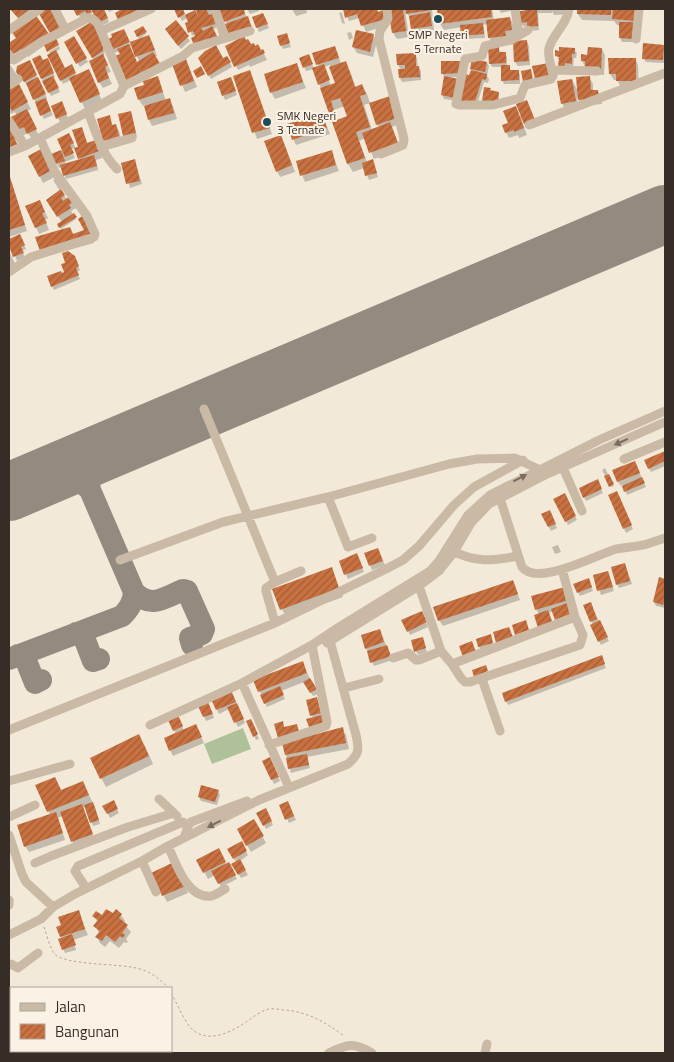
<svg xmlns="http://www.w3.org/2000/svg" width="674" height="1062" font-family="'Titillium Web',sans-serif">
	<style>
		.green { fill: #afc199 }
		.shadow { fill: #0003; fill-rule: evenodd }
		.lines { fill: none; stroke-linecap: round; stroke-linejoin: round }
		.taxiway { stroke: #948b80; stroke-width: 22 }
		.runway { stroke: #948b80; stroke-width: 58 }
		.building { fill: url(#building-hatch); fill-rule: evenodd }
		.path { stroke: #b6a48f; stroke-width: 1; stroke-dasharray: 2.5 2.5; stroke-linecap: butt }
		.minor { stroke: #cabaa5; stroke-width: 9 }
		.oneway { fill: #796c5f }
		.poi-dot { fill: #1b4d58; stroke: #faf3e5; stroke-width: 2 }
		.labels { text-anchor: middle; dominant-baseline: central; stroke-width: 4; stroke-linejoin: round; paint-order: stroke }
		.poi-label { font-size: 12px; fill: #362d26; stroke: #faf3e5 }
	</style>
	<defs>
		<pattern id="building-hatch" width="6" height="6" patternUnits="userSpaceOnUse" patternTransform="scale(1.25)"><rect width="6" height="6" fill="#c97140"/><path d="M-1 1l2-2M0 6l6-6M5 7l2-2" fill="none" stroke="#a45d35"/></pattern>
	</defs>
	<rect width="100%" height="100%" fill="#f2e9d9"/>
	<path class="green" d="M 243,728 L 251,749 L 212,764 L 204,744 Z"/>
	<path class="shadow" d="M 11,9 L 30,9 L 48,35 L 55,40 L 40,9 L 50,9 L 65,35 L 45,45 L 28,57 L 26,54 L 18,60 L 9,44 L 17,38 L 23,24 Z
		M 75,9 L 89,9 L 93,16 L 81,19 Z
		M 93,9 L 103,9 L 109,22 L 101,26 Z
		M 107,9 L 116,9 L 109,12 Z
		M 175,9 L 182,9 L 185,16 L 194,12 L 193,9 L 214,9 L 220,26 L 197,37 L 196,34 L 192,36 L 187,18 L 182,21 Z
		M 221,9 L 243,9 L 247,18 L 227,25 Z
		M 247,9 L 258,9 L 259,11 L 250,14 Z
		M 292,9 L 306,9 L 307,13 L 296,16 Z
		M 344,9 L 376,9 L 388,25 L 366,32 L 360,18 L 349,21 Z
		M 389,9 L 432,9 L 434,30 L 415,33 L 411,19 L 405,10 L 409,37 L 397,39 L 393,33 Z
		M 460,9 L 492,9 L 494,20 L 510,18 L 513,24 L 515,36 L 493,44 L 489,37 L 488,24 L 482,25 L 484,28 L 485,38 L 465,39 L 462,35 L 462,27 L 444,30 L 440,24 L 438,11 Z
		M 499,9 L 515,9 L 515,10 L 501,13 Z
		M 521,9 L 571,9 L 571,14 L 554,15 L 552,11 L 552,13 L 538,13 L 539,30 L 530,31 L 528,26 L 523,26 L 521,23 L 523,12 Z
		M 579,9 L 638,9 L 635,42 L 622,42 L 620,38 L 620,25 L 617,25 L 614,21 L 582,20 L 578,14 Z
		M 339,12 L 342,13 L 345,24 L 342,23 Z
		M 265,18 L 269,28 L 259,32 L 257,27 Z
		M 176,21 L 190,41 L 181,49 L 168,33 Z
		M 143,28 L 146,34 L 139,39 L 136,32 Z
		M 78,31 L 105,45 L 104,58 L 111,72 L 107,73 L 112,84 L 103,88 L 99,82 L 94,60 Z
		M 351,32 L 353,38 L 349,40 L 347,33 Z
		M 126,34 L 129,44 L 148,36 L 152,42 L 157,56 L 155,57 L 146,78 L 140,71 L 121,55 L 120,51 L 114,53 L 112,50 ZM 132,46 L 139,61 L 136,63 L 129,47 Z
		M 286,34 L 291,47 L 283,49 L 281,45 Z
		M 373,35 L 377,41 L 373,57 L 357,53 L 353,47 Z
		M 74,38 L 88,62 L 80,67 L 65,43 Z
		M 527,42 L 529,46 L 530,65 L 518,66 L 515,62 Z
		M 59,46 L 60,49 L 55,52 L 64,69 L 71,66 L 76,76 L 92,77 L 102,101 L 85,109 L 71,80 L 63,84 L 49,55 L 50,54 L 49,52 Z
		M 226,46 L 251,46 L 260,51 L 262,50 L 267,60 L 250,67 L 249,65 L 238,70 Z
		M 663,46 L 665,50 L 664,63 L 646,62 L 643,58 Z
		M 498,47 L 501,53 L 505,53 L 507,57 L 507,66 L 509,66 L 511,71 L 518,71 L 520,75 L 520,84 L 504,84 L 502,80 L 502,67 L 492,67 L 490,63 Z
		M 560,49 L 574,50 L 577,53 L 576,58 L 574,58 L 573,67 L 566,66 L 566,71 L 562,71 L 559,67 L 560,60 L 557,58 L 565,58 L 565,56 L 556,56 L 556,52 L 560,52 Z
		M 602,49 L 605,55 L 604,75 L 589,74 L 582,61 Z
		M 337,51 L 341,64 L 345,63 L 350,71 L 356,88 L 362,86 L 367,94 L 370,103 L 364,105 L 372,130 L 379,128 L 377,124 L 389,98 L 399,124 L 392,127 L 400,149 L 374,159 L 365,138 L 359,141 L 367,162 L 374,165 L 378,177 L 369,180 L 364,168 L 353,172 L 348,164 L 314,69 L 306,71 L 301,59 L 311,60 L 314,69 L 319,67 L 314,54 ZM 330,65 L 336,84 L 331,86 L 324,67 ZM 345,106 L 348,117 L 338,121 L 334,110 Z
		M 415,54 L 417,58 L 418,67 L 421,71 L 421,80 L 402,82 L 400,78 L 401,70 L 398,65 Z
		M 227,57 L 232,67 L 211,79 L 200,58 L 222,60 Z
		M 635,59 L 638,65 L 639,87 L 621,87 L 617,80 L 614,80 L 610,74 L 610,60 Z
		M 29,61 L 47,98 L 45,99 L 53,115 L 44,119 L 27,85 L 19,75 L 9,82 L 9,63 L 17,75 L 18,67 Z
		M 43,62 L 49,63 L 55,77 L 53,78 L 60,92 L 51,96 L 42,79 Z
		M 460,62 L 463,77 L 449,77 L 458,80 L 470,76 L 473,72 L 471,69 L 487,63 L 489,66 L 487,76 L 489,79 L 488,83 L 484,82 L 476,108 L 457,101 L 444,99 L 442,95 L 445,78 L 442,73 Z
		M 296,64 L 306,88 L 275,99 L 271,92 Z
		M 174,65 L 189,67 L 197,87 L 185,92 Z
		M 249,71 L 272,134 L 257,139 L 234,77 Z
		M 158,77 L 166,101 L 169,100 L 173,106 L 177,119 L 152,126 L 149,120 L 145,105 L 143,106 L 139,100 L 136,89 L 146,86 Z
		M 589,77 L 593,84 L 593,91 L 597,91 L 601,97 L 602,104 L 582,106 L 577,96 L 578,107 L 565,109 L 562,103 L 572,80 L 578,91 Z
		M 232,82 L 237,95 L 225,100 L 218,83 Z
		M 18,86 L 31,109 L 27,111 L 39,136 L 32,139 L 28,133 L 22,136 L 18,130 L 17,116 L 15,112 L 11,114 L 9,110 L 9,91 Z
		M 52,107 L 63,107 L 68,118 L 60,122 Z
		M 516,108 L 520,116 L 522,115 L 527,127 L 523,120 L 522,121 L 527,135 L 519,138 L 518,135 L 509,138 L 506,132 Z
		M 131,112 L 137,137 L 126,139 L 124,136 Z
		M 322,114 L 330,134 L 296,145 L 293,139 Z
		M 109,117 L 113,126 L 116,125 L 119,131 L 122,142 L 108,146 L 104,140 Z
		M 81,128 L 88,144 L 99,148 L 102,158 L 96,160 L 98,170 L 66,179 L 62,167 L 59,168 L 53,154 L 63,150 L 71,138 L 76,149 L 79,148 ZM 75,148 L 80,160 L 66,164 L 65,162 L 75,158 L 71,149 Z
		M 284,143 L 295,172 L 280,177 L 277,171 Z
		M 331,151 L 339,171 L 305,182 L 297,162 Z
		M 30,157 L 57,176 L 43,183 Z
		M 135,161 L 142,184 L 130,188 L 123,164 Z
		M 9,174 L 27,231 L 9,237 Z
		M 57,178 L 62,187 L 60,189 L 67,200 L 69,198 L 76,208 L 71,211 L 76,219 L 61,229 L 58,224 L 62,222 L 51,206 L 60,191 L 53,180 Z
		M 40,202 L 48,218 L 45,220 L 49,230 L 39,234 L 27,207 Z
		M 20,236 L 26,249 L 22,251 L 25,257 L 17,261 L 9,240 Z
		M 96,237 L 94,243 L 44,257 Z
		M 9,251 L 18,270 L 9,275 Z
		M 76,261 L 80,270 L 77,272 L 80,279 L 54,290 L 52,286 L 61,274 L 65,273 Z
		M 665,452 L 665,466 L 651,472 L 645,461 Z
		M 635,462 L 646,487 L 627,495 L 623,485 L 621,486 L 618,482 L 614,471 Z
		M 605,468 L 614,486 L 611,487 L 602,470 Z
		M 599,485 L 603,493 L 586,501 L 584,497 Z
		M 564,495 L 577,520 L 568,525 L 555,499 Z
		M 609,496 L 619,496 L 633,529 L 626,533 Z
		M 543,515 L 551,516 L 557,528 L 551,531 Z
		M 558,545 L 561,552 L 555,554 L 552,547 Z
		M 378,549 L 385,565 L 372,570 L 366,554 Z
		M 359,559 L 364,572 L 348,579 L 340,561 Z
		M 625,564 L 632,584 L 619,588 L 617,584 Z
		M 331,569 L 343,597 L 286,618 L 274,590 Z
		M 608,572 L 614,591 L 601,595 L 594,576 Z
		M 589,579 L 593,591 L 580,596 L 578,592 Z
		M 660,579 L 665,580 L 665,608 L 656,606 L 654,602 Z
		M 513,581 L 520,600 L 443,626 L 439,620 Z
		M 565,588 L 572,618 L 558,623 L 553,611 L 549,613 L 554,628 L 539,614 L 536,609 Z
		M 592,607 L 609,641 L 601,645 L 592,625 L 593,625 L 591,621 Z
		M 423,616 L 428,627 L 410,635 L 408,631 Z
		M 380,630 L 392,660 L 374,666 L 366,648 Z
		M 490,636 L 494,647 L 481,650 L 479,647 Z
		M 422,638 L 427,652 L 418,655 L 416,651 Z
		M 603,661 L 606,668 L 508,705 L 506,701 Z
		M 302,663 L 318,694 L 313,696 L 304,682 L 281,691 L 285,699 L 267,707 L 255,681 Z
		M 233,695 L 245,723 L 238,727 L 229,709 L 219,714 L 212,699 Z
		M 316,698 L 325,726 L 312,730 L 310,726 L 313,718 L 307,701 Z
		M 200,707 L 210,707 L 214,718 L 206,721 Z
		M 180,720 L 184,731 L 199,732 L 204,743 L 173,756 L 170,750 L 176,734 L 174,730 Z
		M 253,724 L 259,739 L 256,740 L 254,736 Z
		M 342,729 L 346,735 L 349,749 L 307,757 L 310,768 L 291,773 L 283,744 Z
		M 144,744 L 153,764 L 106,787 L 91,759 Z
		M 264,762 L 272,763 L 280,781 L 274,784 Z
		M 55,778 L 62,792 L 83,783 L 95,807 L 100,824 L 93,826 L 86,806 L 83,808 L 95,840 L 75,848 L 62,816 L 58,818 L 65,840 L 29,852 L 25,846 L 50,815 L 37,786 Z
		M 218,791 L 220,795 L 217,805 L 201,801 L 199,797 Z
		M 113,802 L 119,813 L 110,818 L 104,806 Z
		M 281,806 L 290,806 L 296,820 L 289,823 Z
		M 268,813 L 273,825 L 266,829 L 264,825 Z
		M 254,821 L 266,843 L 251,852 L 238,830 Z
		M 241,843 L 248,855 L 240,861 L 248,875 L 241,878 L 233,864 L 236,862 L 229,850 Z
		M 222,856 L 226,865 L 229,863 L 237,879 L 221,887 L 215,875 L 208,879 L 198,860 Z
		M 177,869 L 188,893 L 167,902 L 153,873 Z
		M 78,912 L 88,935 L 73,940 L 76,950 L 65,953 L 60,940 L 62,939 L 58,928 Z
		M 121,915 L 125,921 L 123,923 L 131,932 L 126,939 L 128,942 L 126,943 L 124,942 L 119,948 L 110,941 L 105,947 L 100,943 L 97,937 L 99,933 L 95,926 L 98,923 L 94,916 Z"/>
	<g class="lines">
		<path class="taxiway" d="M 90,490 C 87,475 92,464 102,452
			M 134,592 C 151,609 164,598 183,590 L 187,591 L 204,629 L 202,634 L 190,638 L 192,645
			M 76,633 L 83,635 L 93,661 L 99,659
			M 18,655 L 25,658 L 35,683 L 41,680
			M 9,659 L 122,616 C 129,609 133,603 134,592 L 90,490 C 76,476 71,475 51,474"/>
		<path class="runway" d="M 9,492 L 665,214"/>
	</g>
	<path class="building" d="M 10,9 L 30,9 L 18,18 Z
		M 44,9 L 51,9 L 63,28 L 51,35 L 38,12 Z
		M 73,9 L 90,9 L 92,12 L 87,14 L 85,11 L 77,16 Z
		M 91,9 L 104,9 L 108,18 L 98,23 Z
		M 120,9 L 137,9 L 138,10 L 119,22 L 115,13 L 120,10 Z
		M 174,9 L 183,9 L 185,14 L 178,18 Z
		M 196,9 L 206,9 L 209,15 L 216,13 L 219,23 L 201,28 L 203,31 L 212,26 L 218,38 L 194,45 L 191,38 L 195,36 L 193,31 L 188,33 L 185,23 L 188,22 L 185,15 L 195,10 L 198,17 Z
		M 219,9 L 244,9 L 245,14 L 224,22 Z
		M 343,9 L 377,9 L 378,12 L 383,10 L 386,19 L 361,26 L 357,14 L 345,18 Z
		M 388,9 L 403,9 L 406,31 L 392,33 Z
		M 405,9 L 432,9 L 432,10 L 406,14 Z
		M 449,9 L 491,9 L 492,17 L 439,24 L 437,10 Z
		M 525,9 L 537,10 L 538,26 L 527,27 L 527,22 L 520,23 L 519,11 L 525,11 Z
		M 577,9 L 611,9 L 611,15 L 577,14 Z
		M 613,9 L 637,9 L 636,21 L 612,19 Z
		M 430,12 L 432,26 L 411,29 L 409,16 Z
		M 263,13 L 268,24 L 256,28 L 252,17 Z
		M 35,14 L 49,34 L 24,52 L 21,49 L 13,54 L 9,48 L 9,43 L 16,38 L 11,31 Z
		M 248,16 L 252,28 L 229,36 L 225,24 Z
		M 510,17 L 512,30 L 505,31 L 506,36 L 488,38 L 486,20 Z
		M 176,20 L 189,36 L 178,46 L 165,29 Z
		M 93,21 L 103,37 L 103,51 L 92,58 L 76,31 Z
		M 619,22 L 634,22 L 633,39 L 619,38 Z
		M 483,23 L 484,34 L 461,36 L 460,25 Z
		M 143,26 L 147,32 L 137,37 L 134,31 Z
		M 124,29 L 130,42 L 111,50 L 107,40 L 112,37 L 111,34 Z
		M 356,30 L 374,34 L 370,52 L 352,47 Z
		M 287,33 L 290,43 L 280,46 L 277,36 Z
		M 149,35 L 155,50 L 135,57 L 130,42 Z
		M 74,36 L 87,58 L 76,64 L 64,42 Z
		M 244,36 L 246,40 L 248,39 L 251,44 L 254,43 L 255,46 L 258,44 L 261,50 L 263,49 L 265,53 L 234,67 L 225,46 Z
		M 56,38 L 59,45 L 47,52 L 44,45 Z
		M 527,40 L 529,61 L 514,62 L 513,41 Z
		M 643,43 L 664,45 L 663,60 L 642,59 Z
		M 129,44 L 137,62 L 153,52 L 161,65 L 143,75 L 138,66 L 142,74 L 126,82 L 115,56 L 120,54 L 117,49 Z
		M 216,45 L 223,58 L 227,56 L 231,62 L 208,76 L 198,58 L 205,51 Z
		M 335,46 L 339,58 L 316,65 L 312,53 Z
		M 488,46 L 499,46 L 499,52 L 506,52 L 506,63 L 489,64 Z
		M 559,47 L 575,48 L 575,54 L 572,54 L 572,64 L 565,63 L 564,68 L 558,67 L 559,57 L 555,56 L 555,50 L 559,51 Z
		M 588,47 L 602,48 L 601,70 L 585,69 L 585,61 L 581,61 L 581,54 L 587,55 Z
		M 56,50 L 65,68 L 72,64 L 76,73 L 60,81 L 47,55 Z
		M 416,53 L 416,66 L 419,66 L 420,77 L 399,78 L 398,69 L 405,69 L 405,65 L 397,65 L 396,54 Z
		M 103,54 L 108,65 L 105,67 L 109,78 L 98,83 L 89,61 Z
		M 309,54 L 313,64 L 303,68 L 299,58 Z
		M 40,55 L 43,60 L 48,58 L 54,73 L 41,79 L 32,59 Z
		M 472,58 L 487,62 L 485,72 L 470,69 Z
		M 608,58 L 636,58 L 636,81 L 616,81 L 616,74 L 609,74 Z
		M 186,59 L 194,81 L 180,86 L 172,64 Z
		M 30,60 L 37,75 L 24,82 L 16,72 L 17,66 Z
		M 346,61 L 355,87 L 362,84 L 366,94 L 360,96 L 370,127 L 356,132 L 365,158 L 347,164 L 320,88 L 335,83 L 329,67 ZM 340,98 L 347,116 L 337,120 L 331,101 Z
		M 441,61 L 461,61 L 461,73 L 441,74 Z
		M 297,63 L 303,82 L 270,93 L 264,74 Z
		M 549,63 L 551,76 L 535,79 L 532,66 Z
		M 324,64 L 330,80 L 318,85 L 312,68 Z
		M 501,65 L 510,65 L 510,70 L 519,70 L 519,80 L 501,81 Z
		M 201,66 L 205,74 L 197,78 L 193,71 Z
		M 89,69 L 100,94 L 80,103 L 69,78 Z
		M 531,69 L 533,80 L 523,82 L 521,71 Z
		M 250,70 L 270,128 L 252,133 L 233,76 Z
		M 471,70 L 487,74 L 486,80 L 482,79 L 474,105 L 458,101 L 464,74 L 469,75 Z
		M 53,76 L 59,88 L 48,93 L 42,81 Z
		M 158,76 L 163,92 L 138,100 L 134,88 L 144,85 L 143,81 Z
		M 444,76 L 459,79 L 455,98 L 441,95 Z
		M 590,76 L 591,90 L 598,90 L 599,98 L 578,100 L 576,77 Z
		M 38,77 L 46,94 L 33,100 L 26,83 Z
		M 231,77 L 236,91 L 222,96 L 217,82 Z
		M 572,79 L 576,101 L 561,104 L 557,81 Z
		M 19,84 L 28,102 L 12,111 L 10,107 L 9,107 L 9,90 Z
		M 484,87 L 491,88 L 490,90 L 499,92 L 498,103 L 482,101 Z
		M 390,96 L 397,118 L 376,125 L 369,103 Z
		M 46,98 L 51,111 L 40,116 L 35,102 Z
		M 170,98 L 174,113 L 148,120 L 144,106 Z
		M 527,100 L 535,120 L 524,124 L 516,104 Z
		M 62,101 L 67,114 L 56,119 L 51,106 Z
		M 516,106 L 524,128 L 514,132 L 514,130 L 505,133 L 502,125 L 508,123 L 503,111 Z
		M 27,109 L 37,129 L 27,134 L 24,127 L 17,130 L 11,117 Z
		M 131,111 L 136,133 L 123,136 L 118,114 Z
		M 322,113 L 327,128 L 292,140 L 287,124 Z
		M 110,115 L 112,125 L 116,124 L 119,136 L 103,141 L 97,119 Z
		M 390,122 L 398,143 L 369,153 L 362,133 Z
		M 82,127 L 87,143 L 96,140 L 99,151 L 78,159 L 74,148 L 78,147 L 72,130 Z
		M 9,129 L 18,137 L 15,140 L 18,145 L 9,152 Z
		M 69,133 L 74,143 L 70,145 L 74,153 L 65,157 L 57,139 Z
		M 281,135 L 292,165 L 276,172 L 264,141 Z
		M 41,149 L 54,169 L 39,177 L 28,156 Z
		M 61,150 L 65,161 L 56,164 L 51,154 Z
		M 332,150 L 336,165 L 300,176 L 296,161 Z
		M 94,155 L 97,166 L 63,176 L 60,165 Z
		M 135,159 L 140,181 L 126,184 L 121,163 Z
		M 373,159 L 377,173 L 365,176 L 362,163 Z
		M 9,174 L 25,225 L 9,230 Z
		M 61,189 L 65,195 L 61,198 L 63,201 L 70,196 L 73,202 L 69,205 L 71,208 L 57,217 L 46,200 Z
		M 40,200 L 45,212 L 42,213 L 47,223 L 35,228 L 25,206 Z
		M 74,213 L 77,217 L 59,228 L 57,224 Z
		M 85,214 L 91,236 L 40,251 L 35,237 L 70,227 L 73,234 L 84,230 L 78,219 Z
		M 20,234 L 25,245 L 21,247 L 24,253 L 13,257 L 9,246 L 9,239 Z
		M 68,251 L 75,256 L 79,266 L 76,268 L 79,275 L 51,287 L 47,276 L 61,271 L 62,273 L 64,272 L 61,264 L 65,263 L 62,253 Z
		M 665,451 L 665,461 L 648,469 L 644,460 Z
		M 635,461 L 640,473 L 617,482 L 612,470 Z
		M 609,474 L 614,484 L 609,487 L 604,476 Z
		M 642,477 L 645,483 L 624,492 L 622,486 Z
		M 598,479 L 602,489 L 583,498 L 579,488 Z
		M 617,491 L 632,525 L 623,529 L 608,495 Z
		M 565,493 L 576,516 L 565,522 L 553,499 Z
		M 550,510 L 556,524 L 548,527 L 541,514 Z
		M 378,548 L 383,561 L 369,566 L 364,553 Z
		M 357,553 L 363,568 L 344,575 L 339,561 Z
		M 625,563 L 630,581 L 616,585 L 611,567 Z
		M 332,567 L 339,588 L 280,610 L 272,589 Z
		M 608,571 L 613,587 L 597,591 L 593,575 Z
		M 659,577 L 665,579 L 665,598 L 663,605 L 653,602 Z
		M 589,578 L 592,587 L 577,593 L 573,584 Z
		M 513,580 L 518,594 L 438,621 L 433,607 Z
		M 565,587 L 569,600 L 535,610 L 531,596 Z
		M 591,602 L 597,619 L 590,622 L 583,605 Z
		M 567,603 L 570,614 L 555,620 L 551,609 Z
		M 548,610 L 553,624 L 538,628 L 534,615 Z
		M 422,611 L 427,622 L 407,632 L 401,620 Z
		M 526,620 L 529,630 L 515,635 L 512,625 Z
		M 600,620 L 608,637 L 598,642 L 590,625 Z
		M 509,627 L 513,637 L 496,643 L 493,632 Z
		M 380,629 L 384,642 L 365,649 L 361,635 Z
		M 491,634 L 493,643 L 478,647 L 476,639 Z
		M 423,637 L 426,648 L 414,652 L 411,640 Z
		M 472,641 L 476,652 L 463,657 L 459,646 Z
		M 387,645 L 391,656 L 370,663 L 367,651 Z
		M 602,655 L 605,664 L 505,702 L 502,693 Z
		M 303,661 L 307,673 L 258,692 L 253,680 Z
		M 486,665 L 488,671 L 474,677 L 472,670 Z
		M 310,678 L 317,689 L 310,693 L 303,682 Z
		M 280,686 L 284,695 L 264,704 L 260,695 Z
		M 231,690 L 236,702 L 216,710 L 211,699 Z
		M 317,697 L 321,713 L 310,716 L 306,700 Z
		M 208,702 L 213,714 L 203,717 L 198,706 Z
		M 237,703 L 244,719 L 234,723 L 227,707 Z
		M 178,715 L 183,726 L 173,731 L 168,720 Z
		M 322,715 L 324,722 L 309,727 L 306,719 Z
		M 251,719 L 258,734 L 253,737 L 246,721 Z
		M 283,721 L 284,727 L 297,724 L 299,732 L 278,738 L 274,724 Z
		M 196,724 L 202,737 L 169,751 L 164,738 Z
		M 343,727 L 346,743 L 285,755 L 282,743 Z
		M 139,734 L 149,756 L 100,779 L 90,758 Z
		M 307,754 L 309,765 L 288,769 L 286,758 Z
		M 270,757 L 279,777 L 271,780 L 262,761 Z
		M 55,777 L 61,790 L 83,781 L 89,795 L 47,812 L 35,785 Z
		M 201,785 L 219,790 L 215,802 L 198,797 Z
		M 114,800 L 118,809 L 107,814 L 102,806 Z
		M 288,801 L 294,816 L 285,820 L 279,805 Z
		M 93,802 L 99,820 L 90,823 L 84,805 Z
		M 82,804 L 93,834 L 71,842 L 60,812 Z
		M 266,808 L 272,821 L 263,826 L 256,813 Z
		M 56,812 L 63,833 L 24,847 L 17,825 Z
		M 254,819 L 264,836 L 246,846 L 237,829 Z
		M 242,841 L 247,851 L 233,859 L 227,849 Z
		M 219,848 L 226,862 L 203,873 L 196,860 Z
		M 240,859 L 246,870 L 238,875 L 231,864 Z
		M 174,862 L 186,886 L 162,896 L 151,873 Z
		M 229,862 L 236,875 L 218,884 L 211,871 Z
		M 106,909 L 113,913 L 116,909 L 122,914 L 119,918 L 128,925 L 122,933 L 125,935 L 123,938 L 120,936 L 115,942 L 106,935 L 102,941 L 95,937 L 100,931 L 93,926 L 98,920 L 92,916 L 96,911 L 102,915 Z
		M 79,910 L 85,929 L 60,937 L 56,927 L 61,925 L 58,917 Z
		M 72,934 L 76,945 L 62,950 L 58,939 Z"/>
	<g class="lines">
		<path class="path" d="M 44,927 C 47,935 49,946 54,953 C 63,966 122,963 140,969 C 152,972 160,980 169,988
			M 171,993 C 177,1003 182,1017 190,1027 C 206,1045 230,1033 246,1022 C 252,1018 262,1010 269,1009 C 274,1008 280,1010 285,1010 C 308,1012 325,1022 344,1036"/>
		<path class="minor" d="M 55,9 L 65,29
			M 215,9 L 225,38
			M 515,9 L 519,35
			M 9,30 L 40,9
			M 528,30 L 511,40 L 485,46 L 482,56 L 465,59 L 456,104 L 459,105 L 493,105 L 520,98 L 525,85 L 551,79 L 553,76 C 552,67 547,57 549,48 C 553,34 567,24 569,9
			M 636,39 L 639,9
			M 9,55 L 11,59 L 14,60 L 41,42 L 88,18 C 96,19 98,24 101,31
			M 552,70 L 597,71
			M 9,85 L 18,79
			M 124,86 L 183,56 L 192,48 L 250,31
			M 88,112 C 96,132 101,153 117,169
			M 9,121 L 25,146
			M 529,125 L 665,73
			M 101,147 L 132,138
			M 9,152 L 25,146 L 120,94 L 124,86 L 101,31 L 151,9
			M 381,154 L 403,145 L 404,139 L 379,39 L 380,31 L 388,19 L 387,9
			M 9,272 L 31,257 L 94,237 L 95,234 L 87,216 L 55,172 L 40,138
			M 624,459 L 665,442
			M 561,463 L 582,511
			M 499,495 L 522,567 C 537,587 596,555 616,549 C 626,547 637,547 647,544 C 653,542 659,540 665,538
			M 328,497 L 348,547 L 372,538
			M 451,550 C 475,563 492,561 518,556
			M 120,560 L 223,522 L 328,497 L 449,464 L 477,459 L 515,458 L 538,469 L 543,476
			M 275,582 L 301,571
			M 419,586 L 441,651 L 452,664 L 461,678 L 465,682 L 470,682 L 580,645 L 583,635 L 575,617 L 562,569
			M 275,623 L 386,569 L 403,560 L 419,546 L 454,505 L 474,487 L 523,460
			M 327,643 L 419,586 L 439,571 L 454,552 L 471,523 L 489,504 L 543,476 L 665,422
			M 393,658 L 408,653 L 416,660 L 419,660 L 441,651
			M 452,664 L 575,617
			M 482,679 L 500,731
			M 344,688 L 379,679
			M 150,725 L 242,683
			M 9,730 L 275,623 L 266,591 L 266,588 L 275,582 L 204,409
			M 269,745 L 326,726 L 327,722 L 312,645
			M 9,781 L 70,764
			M 287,783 L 242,683 L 312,645 L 339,627 L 430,571 L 439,561 L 468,515 L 490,495 L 599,440 L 665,411
			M 159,799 L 177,816
			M 9,817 L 35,805
			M 9,835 L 22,874 L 26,882 L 53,907
			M 184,838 L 188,826 L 191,822 L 247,801
			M 168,846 C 176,863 187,899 211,896 C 216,895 221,891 225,889
			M 142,861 L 156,892
			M 35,863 L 51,856 L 128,827 L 174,813
			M 86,888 L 75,871 L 78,866 L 183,822
			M 9,900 L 9,905
			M 9,935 L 41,919 L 53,907 L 75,894 L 142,861 L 168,846 L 259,800 L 348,764 C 360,753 359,750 356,735 L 330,641 L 327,635
			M 9,965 L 11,964 L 18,968 L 38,953
			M 329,1053 C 347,1044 354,1042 372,1053
			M 485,1053 L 487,1044"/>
	</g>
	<defs><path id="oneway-solid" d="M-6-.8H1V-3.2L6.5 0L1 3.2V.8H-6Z" transform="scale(1.25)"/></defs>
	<g class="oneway">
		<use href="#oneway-solid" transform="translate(621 442) rotate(156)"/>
		<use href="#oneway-solid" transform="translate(520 478) rotate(-27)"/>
		<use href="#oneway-solid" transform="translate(214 824) rotate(153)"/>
	</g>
	<g class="poi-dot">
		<circle cx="438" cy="19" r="5"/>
		<circle cx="267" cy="122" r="5"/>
	</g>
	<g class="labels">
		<g class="poi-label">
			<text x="438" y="34">SMP Negeri<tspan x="438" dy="14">5 Ternate</tspan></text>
			<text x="277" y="115" text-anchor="start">SMK Negeri<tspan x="277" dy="14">3 Ternate</tspan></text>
		</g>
	</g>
	<rect width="674" height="1062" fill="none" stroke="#362d26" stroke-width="20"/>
	<rect x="10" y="987" width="162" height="65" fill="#faf3e5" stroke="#aca499"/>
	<rect x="20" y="1003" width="25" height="8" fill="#cabaa5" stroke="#aca499"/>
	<text x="55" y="1012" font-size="15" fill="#362d26">Jalan</text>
	<rect x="20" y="1024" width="25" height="15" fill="url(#building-hatch)" stroke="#aca499"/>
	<text x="55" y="1037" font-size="15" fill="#362d26">Bangunan</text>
</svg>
